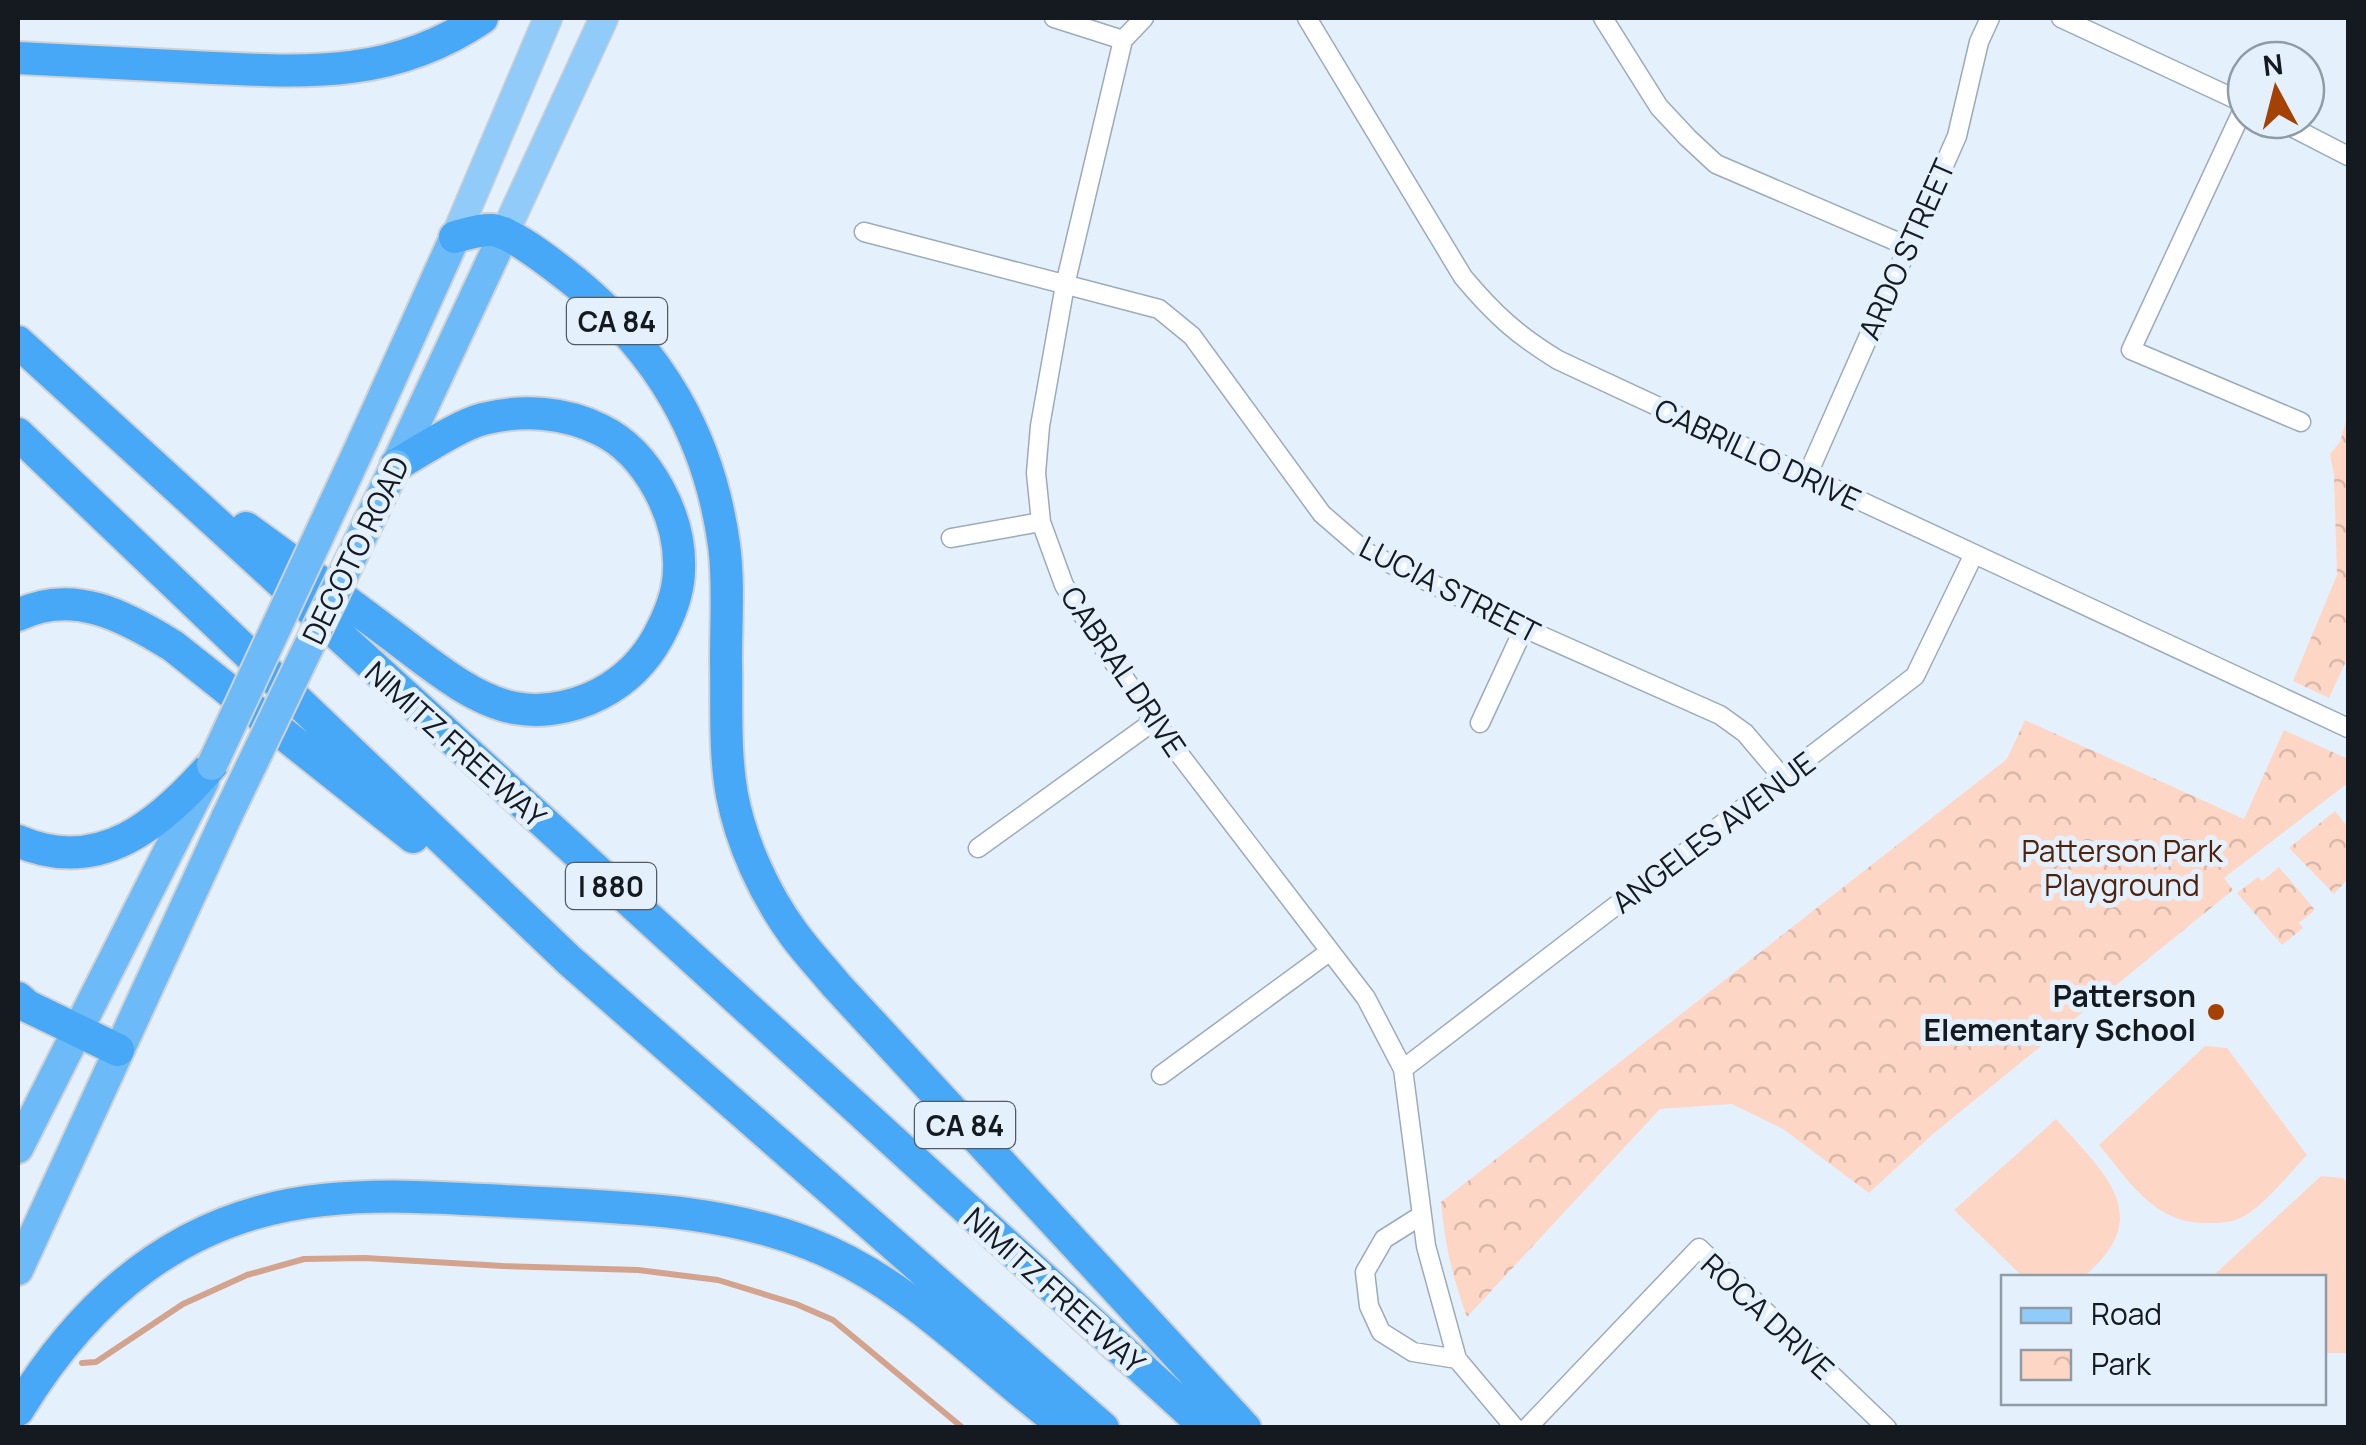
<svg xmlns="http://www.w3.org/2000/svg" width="2366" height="1445" font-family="Manrope,sans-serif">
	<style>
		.park { fill: url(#park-crowns) }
		.garden { fill: #fed6c5 }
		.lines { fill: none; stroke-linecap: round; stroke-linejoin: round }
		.stream { stroke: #d4a38e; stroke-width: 6 }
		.minor-casing { stroke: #9cabb9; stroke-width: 21 }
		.primary-casing { stroke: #d0d1d2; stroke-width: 31 }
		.trunk-casing { stroke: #d0d1d2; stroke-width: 34 }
		.motorway-casing { stroke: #d0d1d2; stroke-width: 36 }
		.minor { stroke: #fff; stroke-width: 18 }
		.primary { stroke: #91cbfa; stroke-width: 28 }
		.trunk { stroke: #6cbaf8; stroke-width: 30 }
		.motorway { stroke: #47a8f7; stroke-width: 32 }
		.trunk-bridge-casing { stroke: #d0d1d2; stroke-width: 34; stroke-linecap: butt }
		.trunk-bridge { stroke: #6cbaf8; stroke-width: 30 }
		.poi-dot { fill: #a44105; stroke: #e4f1fd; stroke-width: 4 }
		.labels { text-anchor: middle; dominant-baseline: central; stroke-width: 10; stroke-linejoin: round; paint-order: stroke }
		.shield { fill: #e4f1fd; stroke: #525a62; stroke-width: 2.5 }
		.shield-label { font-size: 28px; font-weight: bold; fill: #141a1f }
		.street-label { font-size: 30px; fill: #141a1f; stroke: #e4f1fd }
		.park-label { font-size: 30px; fill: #50220b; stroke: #e4f1fd }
		.poi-label { font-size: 30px; font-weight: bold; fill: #141a1f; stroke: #e4f1fd; text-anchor: end }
	</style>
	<defs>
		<pattern id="park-crowns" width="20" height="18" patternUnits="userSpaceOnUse" patternTransform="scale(2.5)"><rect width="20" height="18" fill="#fed6c5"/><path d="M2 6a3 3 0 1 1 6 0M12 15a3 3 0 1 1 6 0" fill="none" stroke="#d9b7a9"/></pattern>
	</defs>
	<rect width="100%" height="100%" fill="#e4f1fd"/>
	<path class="park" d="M 2346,421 L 2348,421 L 2348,657 L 2329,698 L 2293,681 L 2337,575 L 2334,475 L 2330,454 L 2340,442 Z
		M 2025,720 L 2244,819 L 2284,730 L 2348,759 L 2348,783 L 2224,878 L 2233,890 L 1933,1134 L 1869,1193 L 1783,1129 L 1732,1104 L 1660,1109 L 1467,1317 C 1452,1276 1445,1245 1441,1202 L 2007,759 Z
		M 2335,811 L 2348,827 L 2348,879 L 2334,894 L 2289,848 Z
		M 2279,867 L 2315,910 L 2299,923 L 2303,928 L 2282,945 L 2237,893 L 2258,877 L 2262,881 Z"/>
	<path class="garden" d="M 2205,1046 L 2227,1048 L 2307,1155 C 2291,1172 2265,1204 2246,1215 C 2233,1223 2222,1223 2208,1223 C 2154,1224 2130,1182 2099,1145 Z
		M 2056,1119 C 2103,1172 2158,1216 2083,1277 L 2023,1277 L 1954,1210 Z
		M 2321,1176 L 2343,1178 L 2348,1184 L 2348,1352 L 2346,1353 L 2324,1353 L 2324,1278 L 2218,1278 L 2215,1274 Z"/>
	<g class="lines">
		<path class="stream" d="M 82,1363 L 96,1362 L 183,1304 L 247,1275 L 304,1259 L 365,1258 L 503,1266 L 638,1270 L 718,1280 L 796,1304 L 833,1320 L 963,1428"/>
		<defs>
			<path id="minor" d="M 1054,18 L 1123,40
				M 1144,18 L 1123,40 L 1065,285 L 1040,426 L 1036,473 L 1041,522 L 1064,585 L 1099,641 L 1154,721 L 1366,998 L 1403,1069 L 1426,1246 L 1457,1359 L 1515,1428
				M 1307,18 L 1463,277 C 1494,314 1517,335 1558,360 L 2348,728
				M 1603,18 L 1659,107 L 1688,138 L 1716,164 L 1907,246
				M 2061,18 L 2246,104
				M 2246,103 L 2131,350 L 2301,422
				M 2278,120 L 2348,156
				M 864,232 L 1159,309 L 1192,336 L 1322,514 L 1366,552 L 1524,628 L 1720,715 L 1745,733 L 1784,779
				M 1807,476 L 1957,136 L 1979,42 L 1990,18
				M 951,538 L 1041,522
				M 1480,723 L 1524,628
				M 978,848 L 1154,721
				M 1403,1069 L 1915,676 L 1974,554
				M 1161,1075 L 1329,952
				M 1422,1215 L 1384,1239 L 1365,1272 L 1369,1306 L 1381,1332 L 1413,1352 L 1457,1359
				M 1527,1428 L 1699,1248 L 1887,1428"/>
			<path id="primary" d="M 505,232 L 604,18
				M 455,237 L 548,18"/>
			<path id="trunk" d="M 363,441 L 455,237
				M 396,465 L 505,232
				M 18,1148 L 204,781
				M 18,1270 L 227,816"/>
			<path id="motorway" d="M 18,58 C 76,61 135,64 194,67 C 300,72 389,81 482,18
				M 455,237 C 467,234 480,229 492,230 C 513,232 557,268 575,282 C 659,352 709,435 724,545 C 729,581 726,622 726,659 C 727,703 724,751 732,795 C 741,842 764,893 793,933 C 806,951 822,968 836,985 L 1245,1428
				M 18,342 L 1207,1428
				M 18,434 L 570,961 L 1103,1428
				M 246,528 C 293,562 339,596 386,631 C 423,658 470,700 515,708 C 547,714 583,705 610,688 C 634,673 651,653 663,627 C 672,609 679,588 679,569 C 681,517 648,453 601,430 C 565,412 523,409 483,419 C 457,426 421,451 396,465
				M 18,615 C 73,588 125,616 173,646 L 413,837
				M 18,841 C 100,877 161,823 212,765
				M 18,998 L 27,1006 L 118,1050
				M 18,1410 C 88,1295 184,1214 323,1200 C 395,1192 469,1200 542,1203 C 633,1208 723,1210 810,1244 C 910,1283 982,1365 1067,1428"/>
		</defs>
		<use href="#minor" class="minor-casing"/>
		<use href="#primary" class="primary-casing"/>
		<use href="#trunk" class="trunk-casing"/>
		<use href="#motorway" class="motorway-casing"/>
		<use href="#minor" class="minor"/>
		<use href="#primary" class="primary"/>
		<use href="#trunk" class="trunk"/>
		<use href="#motorway" class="motorway"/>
		<defs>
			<path id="trunk-bridge" d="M 212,765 L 363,441
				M 227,816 L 396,465"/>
		</defs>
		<use href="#trunk-bridge" class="trunk-bridge-casing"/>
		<use href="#trunk-bridge" class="trunk-bridge"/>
	</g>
	<circle class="poi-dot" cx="2216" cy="1012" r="10"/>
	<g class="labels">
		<g class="shield">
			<rect x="567" y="298" width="100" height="46" rx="8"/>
			<rect x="566" y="863" width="90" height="46" rx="8"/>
			<rect x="915" y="1102" width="100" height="46" rx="8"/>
		</g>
		<g class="shield-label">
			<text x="617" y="321">CA 84</text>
			<text x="611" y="886">I 880</text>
			<text x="965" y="1125">CA 84</text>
		</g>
		<g class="street-label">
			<text transform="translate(1906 249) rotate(-66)">ARDO STREET</text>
			<text transform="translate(1758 454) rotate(25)">CABRILLO DRIVE</text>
			<text transform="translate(355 550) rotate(-64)">DECOTO ROAD</text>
			<text transform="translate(1450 589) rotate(27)">LUCIA STREET</text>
			<text transform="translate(1124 671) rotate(56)">CABRAL DRIVE</text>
			<text transform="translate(456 744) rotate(42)">NIMITZ FREEWAY</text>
			<text transform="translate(1713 832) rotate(-37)">ANGELES AVENUE</text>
			<text transform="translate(1055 1290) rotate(42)">NIMITZ FREEWAY</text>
			<text transform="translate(1768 1316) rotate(43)">ROCA DRIVE</text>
		</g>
		<g class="park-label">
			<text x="2122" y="850">Patterson Park<tspan x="2122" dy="34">Playground</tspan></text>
		</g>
		<g class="poi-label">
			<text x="2196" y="995">Patterson<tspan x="2196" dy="34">Elementary School</tspan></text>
		</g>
	</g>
	<rect width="2366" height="1445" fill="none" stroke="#141a1f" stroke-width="40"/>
	<rect x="2001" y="1275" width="325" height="130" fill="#e4f1fd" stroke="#919ba4" stroke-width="2.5"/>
	<rect x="2021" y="1308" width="50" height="15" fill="#91cbfa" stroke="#919ba4" stroke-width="2.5"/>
	<text x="2091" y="1325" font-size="30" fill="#141a1f">Road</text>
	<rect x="2021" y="1350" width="50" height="30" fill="url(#park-crowns)" stroke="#919ba4" stroke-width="2.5"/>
	<text x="2091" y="1375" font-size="30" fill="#141a1f">Park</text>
	<g transform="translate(2276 90) rotate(353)"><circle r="48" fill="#e4f1fd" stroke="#919ba4" stroke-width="2.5"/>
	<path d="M0-8L18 38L0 25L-18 38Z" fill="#a44105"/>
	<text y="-15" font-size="28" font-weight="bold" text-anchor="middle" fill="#141a1f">N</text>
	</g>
</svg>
